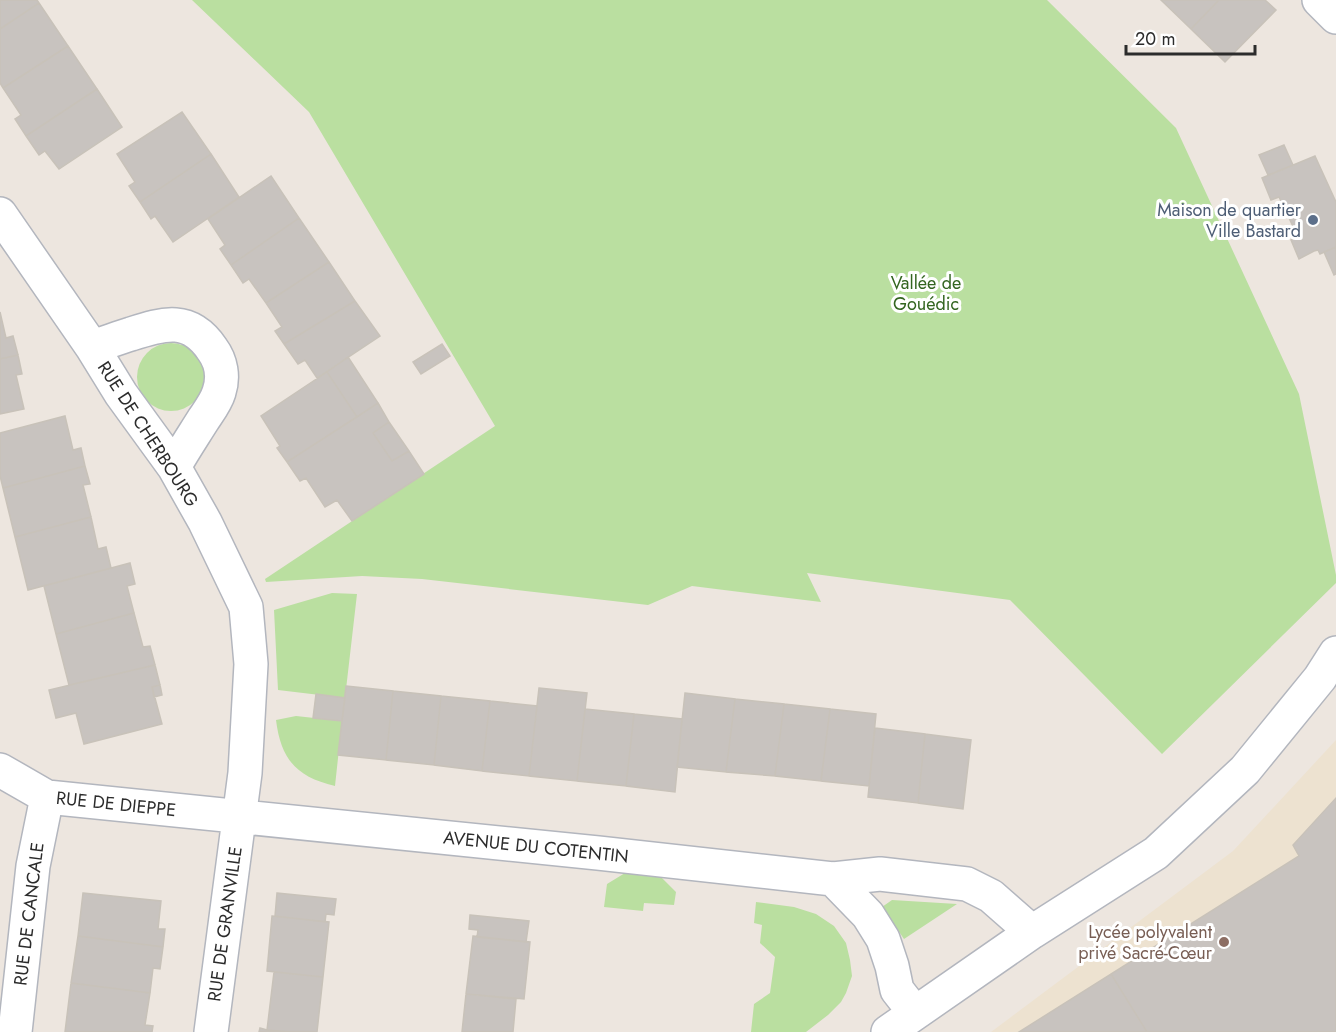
<svg xmlns="http://www.w3.org/2000/svg" width="1336" height="1032" font-family="Jost,sans-serif">
	<style>
		.education { fill: #ede2d0 }
		.green { fill: #badfa0 }
		.building { fill: #c8c3bf; stroke: #c8c2b9; stroke-width: 1.5 }
		.lines { fill: none; stroke-linecap: round; stroke-linejoin: round }
		.minor-casing { stroke: #b3b6be; stroke-width: 36 }
		.minor { stroke: #fff; stroke-width: 33 }
		.service-dot { fill: #5c6f8a; stroke: #fff; stroke-width: 2 }
		.education-dot { fill: #8d6e63; stroke: #fff; stroke-width: 2 }
		.labels { text-anchor: middle; dominant-baseline: central; stroke-width: 6; stroke-linejoin: round; paint-order: stroke }
		.service-label { font-size: 18px; fill: #4e5e75; stroke: #fff; text-anchor: end }
		.park-label { font-size: 18px; fill: #336520; stroke: #fff }
		.street-label { font-size: 18px; fill: #2c2c2c; stroke: #fff }
		.education-label { font-size: 18px; fill: #785e54; stroke: #fff; text-anchor: end }
	</style>
	<rect width="100%" height="100%" fill="#ede6df"/>
	<path class="education" d="M 1336,740 L 1336,1032 L 991,1032 L 1233,851 Z"/>
	<path class="green" d="M 192,0 L 1047,0 L 1176,128 L 1299,394 L 1336,575 L 1336,583 L 1162,754 L 1010,600 L 807,573 L 821,602 L 692,586 L 648,605 L 422,579 L 362,576 L 266,582 L 265,579 L 495,426 L 309,112 Z
		M137 377a34 34 0 1 1 68 0a34 34 0 1 1-68 0Z
		M 332,593 L 357,594 L 345,698 L 278,690 L 274,610 Z
		M 296,716 L 342,721 L 335,786 C 297,777 281,760 276,720 Z
		M 625,873 L 661,877 L 676,892 L 674,905 L 644,903 L 643,911 L 604,907 L 607,884 Z
		M 892,900 L 957,904 L 904,939 L 882,907 Z
		M 756,902 L 794,907 L 816,914 L 834,926 L 846,943 L 850,960 L 852,976 L 846,993 L 841,1002 L 828,1015 L 806,1032 L 751,1032 L 754,1004 L 770,993 L 775,957 L 760,943 L 762,925 L 754,923 Z"/>
	<path class="building" d="M 0,0 L 37,0 L 39,3 L 0,29 Z
		M 1161,0 L 1219,0 L 1191,29 Z
		M 1219,0 L 1265,0 L 1276,10 L 1225,62 L 1191,29 Z
		M 39,3 L 68,46 L 3,88 L 0,83 L 0,29 Z
		M 68,46 L 97,89 L 26,136 L 15,119 L 21,115 L 3,88 Z
		M 97,89 L 122,127 L 59,169 L 45,151 L 39,155 L 26,136 Z
		M 182,112 L 211,154 L 140,202 L 129,186 L 135,182 L 117,154 Z
		M 1284,145 L 1293,165 L 1268,175 L 1259,155 Z
		M 211,154 L 239,197 L 173,242 L 155,216 L 151,219 L 140,202 Z
		M 1315,156 L 1336,202 L 1336,247 L 1320,254 L 1318,250 L 1314,251 L 1299,259 L 1291,240 L 1298,237 L 1279,197 L 1271,200 L 1262,178 Z
		M 271,176 L 299,218 L 231,265 L 220,249 L 225,245 L 208,219 Z
		M 299,218 L 329,262 L 266,303 L 249,279 L 243,283 L 231,265 Z
		M 1336,247 L 1336,274 L 1334,275 L 1324,252 Z
		M 329,262 L 355,301 L 284,344 L 275,331 L 282,327 L 266,303 Z
		M 355,301 L 380,336 L 317,378 L 305,360 L 298,364 L 284,344 Z
		M 0,312 L 6,338 L 13,336 L 18,355 L 0,359 Z
		M 442,344 L 450,356 L 421,374 L 413,362 Z
		M 18,355 L 22,374 L 16,375 L 24,409 L 0,414 L 0,359 Z
		M 348,357 L 378,403 L 357,417 L 327,372 Z
		M 327,372 L 357,417 L 287,462 L 277,448 L 280,446 L 261,416 Z
		M 378,403 L 389,422 L 373,433 L 392,461 L 409,451 L 424,474 L 352,521 L 337,500 L 325,507 L 306,478 L 300,481 L 287,462 Z
		M 65,416 L 73,450 L 81,448 L 85,466 L 3,488 L 0,476 L 0,433 Z
		M 389,422 L 409,451 L 392,461 L 373,433 Z
		M 85,466 L 90,484 L 83,485 L 91,517 L 15,537 L 3,488 Z
		M 91,517 L 98,549 L 106,547 L 111,568 L 28,590 L 15,537 Z
		M 130,563 L 135,584 L 127,586 L 134,613 L 56,634 L 44,586 Z
		M 134,613 L 143,647 L 150,646 L 155,665 L 69,685 L 56,634 Z
		M 155,665 L 160,685 L 152,687 L 162,724 L 84,744 L 76,713 L 56,718 L 49,690 Z
		M 160,685 L 162,695 L 154,697 L 152,687 Z
		M 346,686 L 393,691 L 386,760 L 338,755 Z
		M 539,688 L 587,693 L 577,781 L 529,776 Z
		M 393,691 L 441,696 L 434,765 L 386,760 Z
		M 685,693 L 735,699 L 726,772 L 677,767 Z
		M 316,694 L 345,698 L 342,721 L 313,718 Z
		M 441,696 L 490,701 L 482,771 L 434,765 Z
		M 735,699 L 784,704 L 775,776 L 726,772 Z
		M 490,701 L 537,706 L 529,776 L 482,771 Z
		M 784,704 L 830,709 L 821,781 L 775,776 Z
		M 585,709 L 634,714 L 626,786 L 577,781 Z
		M 830,709 L 876,714 L 869,786 L 821,781 Z
		M 634,714 L 682,719 L 675,792 L 626,786 Z
		M 875,728 L 925,734 L 918,803 L 868,797 Z
		M 925,734 L 971,740 L 963,809 L 918,803 Z
		M 1336,798 L 1336,1032 L 1147,1032 L 1111,974 L 1299,856 L 1293,845 Z
		M 83,893 L 161,901 L 158,929 L 165,929 L 163,947 L 78,936 Z
		M 277,893 L 336,899 L 334,915 L 326,914 L 325,922 L 275,916 Z
		M 470,915 L 529,921 L 526,942 L 477,937 L 478,930 L 469,929 Z
		M 272,916 L 329,922 L 323,977 L 267,971 Z
		M 78,936 L 163,947 L 160,969 L 153,968 L 150,993 L 71,983 Z
		M 473,936 L 530,942 L 524,999 L 466,994 Z
		M 274,972 L 323,977 L 317,1032 L 290,1032 L 267,1030 Z
		M 1111,974 L 1147,1032 L 1019,1032 Z
		M 71,983 L 150,993 L 145,1025 L 153,1026 L 152,1032 L 65,1032 Z
		M 466,994 L 516,999 L 513,1032 L 462,1032 Z
		M 260,1028 L 267,1030 L 290,1032 L 259,1032 Z"/>
	<g class="lines">
		<defs>
			<path id="minor" d="M 1319,0 L 1336,17
				M 0,214 L 92,347 L 121,394 L 174,467 L 205,522 L 246,607 L 251,664 L 245,773 L 211,1032
				M 92,347 C 105,343 118,338 131,334 C 164,323 190,316 212,349 C 221,361 224,377 219,392 C 216,402 209,411 203,420 C 193,436 183,451 174,467
				M 0,770 L 47,797 L 598,853 L 833,879 L 880,874 L 967,884 L 991,896 L 1032,932
				M 833,879 L 868,915 L 883,939 L 892,966 L 897,990 L 915,1013
				M 15,1032 L 33,866 L 47,797
				M 888,1032 L 1032,932 L 1156,853 L 1245,770 L 1320,678 L 1336,653"/>
		</defs>
		<use href="#minor" class="minor-casing"/>
		<use href="#minor" class="minor"/>
	</g>
	<circle class="service-dot" cx="1313" cy="220" r="6"/>
	<circle class="education-dot" cx="1224" cy="942" r="6"/>
	<g class="labels">
		<g class="service-label">
			<text x="1301" y="210">Maison de quartier<tspan x="1301" dy="21">Ville Bastard</tspan></text>
		</g>
		<g class="park-label">
			<text x="926" y="283">Vallée de<tspan x="926" dy="21">Gouédic</tspan></text>
		</g>
		<g class="street-label">
			<text transform="translate(148 434) rotate(57)">RUE DE CHERBOURG</text>
			<text transform="translate(116 804) rotate(6)">RUE DE DIEPPE</text>
			<text transform="translate(536 847) rotate(6)">AVENUE DU COTENTIN</text>
			<text transform="translate(29 914) rotate(-83)">RUE DE CANCALE</text>
			<text transform="translate(225 924) rotate(-82)">RUE DE GRANVILLE</text>
		</g>
		<g class="education-label">
			<text x="1212" y="932">Lycée polyvalent<tspan x="1212" dy="21">privé Sacré-Cœur</tspan></text>
		</g>
	</g>
	<path d="M1126 45v9h129v-9" fill="none" stroke="#2c2c2c" stroke-width="3"/>
	<text x="1135" y="45" font-size="18" fill="#2c2c2c" stroke="#ffffff" stroke-width="4.5" paint-order="stroke">20 m</text>
</svg>
